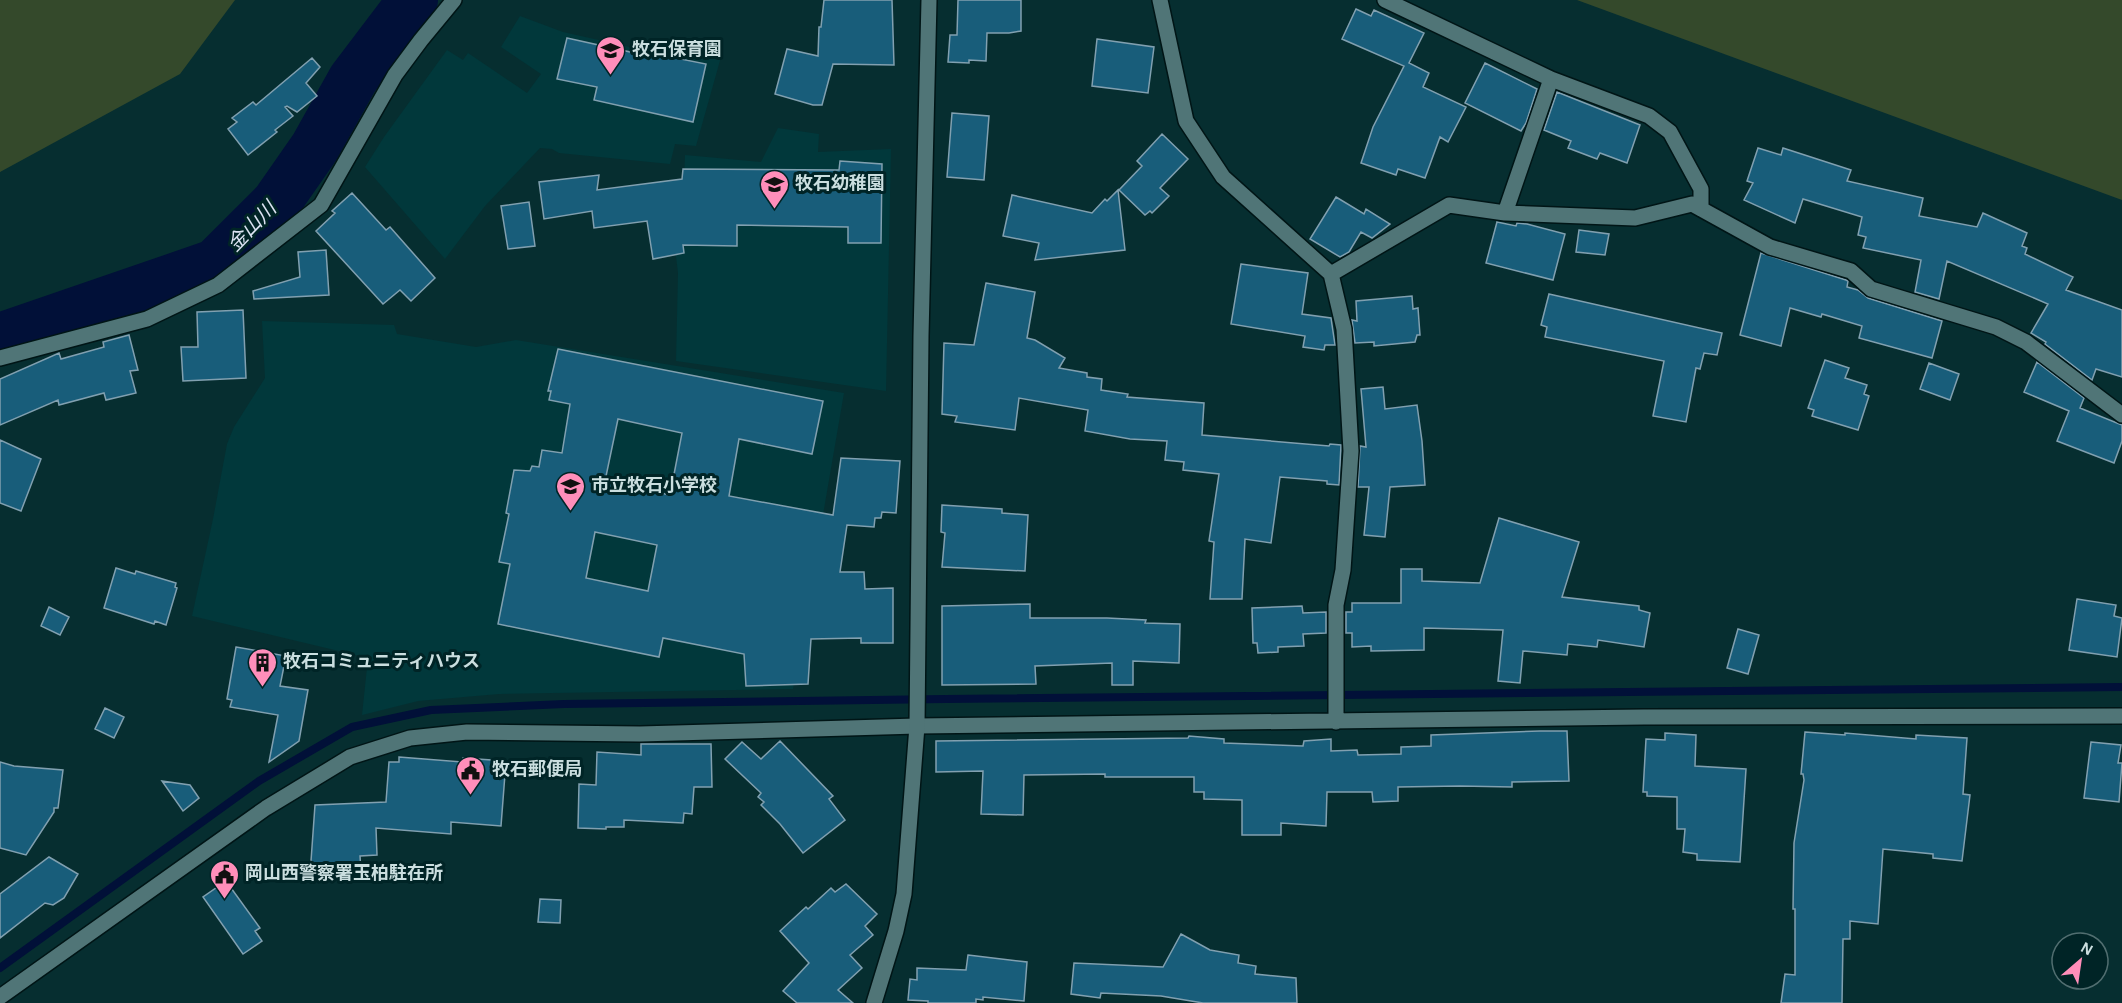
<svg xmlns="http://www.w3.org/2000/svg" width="2122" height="1003" font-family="'Alegreya Sans','Noto Sans JP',sans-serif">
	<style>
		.built { fill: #01383b }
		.green { fill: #34492b }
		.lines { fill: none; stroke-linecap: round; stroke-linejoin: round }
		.stream { stroke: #011038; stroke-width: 8 }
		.river { stroke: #011038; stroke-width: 50 }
		.building { fill: #185d7a; stroke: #81a0b0; stroke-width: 1.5; fill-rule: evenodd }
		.minor-casing { stroke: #001516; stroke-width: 18 }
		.tertiary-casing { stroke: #001516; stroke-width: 18 }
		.minor { stroke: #507577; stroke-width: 15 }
		.tertiary { stroke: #507577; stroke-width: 15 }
		.labels { text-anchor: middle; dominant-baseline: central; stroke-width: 6; stroke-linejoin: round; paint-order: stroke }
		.poi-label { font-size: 18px; font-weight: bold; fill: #cadedf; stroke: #002426; text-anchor: start }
		.water-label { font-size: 20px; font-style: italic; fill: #dbe3f2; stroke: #002426 }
	</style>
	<rect width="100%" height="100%" fill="#062e30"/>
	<path class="built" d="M 520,16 L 563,32 L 661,54 L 721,57 L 696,146 L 675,144 L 670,164 L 559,153 L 552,149 L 540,148 L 485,206 L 445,259 L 365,167 L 384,137 L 447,50 L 463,60 L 468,53 L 527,93 L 541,74 L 501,47 Z
		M 778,128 L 819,134 L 818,152 L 891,149 L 886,391 L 676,361 L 678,273 L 668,188 L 684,181 L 685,155 L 761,162 Z
		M 262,321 L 394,325 L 397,334 L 476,347 L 516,340 L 844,393 L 793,689 L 499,694 L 418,701 L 362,715 L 368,658 L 192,616 L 213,519 L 227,444 L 234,427 L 265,378 Z"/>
	<path class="green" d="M 0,0 L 235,0 L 180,74 L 0,172 Z
		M 1577,0 L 2122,0 L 2122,200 Z"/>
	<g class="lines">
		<path class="stream" d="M 0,968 L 259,781 L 352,727 L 431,710 L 564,704 L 945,699 L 2122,687"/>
		<path class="river" d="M 0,338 L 215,264 L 276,203 L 315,147 L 353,79 L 413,0"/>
	</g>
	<path class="building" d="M 824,0 L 892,0 L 894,65 L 833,64 L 822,105 L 813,105 L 775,94 L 787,49 L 818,56 L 819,27 L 821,27 Z
		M 958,0 L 1021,0 L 1021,31 L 1009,33 L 987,33 L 986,61 L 969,60 L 969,63 L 948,62 L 950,35 L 957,35 Z
		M 1356,9 L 1371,16 L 1374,10 L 1424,33 L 1409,63 L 1429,73 L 1423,87 L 1466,107 L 1448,142 L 1440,137 L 1425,178 L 1398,169 L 1396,175 L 1361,163 L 1373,127 L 1404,66 L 1342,39 Z
		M 567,38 L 635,53 L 636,50 L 706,64 L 693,122 L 594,100 L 597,87 L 557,79 Z
		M 1097,39 L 1154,47 L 1148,93 L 1092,86 Z
		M 312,58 L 320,67 L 306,83 L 317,96 L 297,112 L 287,106 L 285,107 L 293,116 L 275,130 L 277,132 L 248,155 L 228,129 L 237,122 L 232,118 L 253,102 L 256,105 Z
		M 1485,63 L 1537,89 L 1526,123 L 1521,131 L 1465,103 Z
		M 1557,92 L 1640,125 L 1627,163 L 1600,153 L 1597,159 L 1568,148 L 1571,141 L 1544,130 Z
		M 952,113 L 989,116 L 984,180 L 947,177 Z
		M 1162,134 L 1188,159 L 1160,188 L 1169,196 L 1152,213 L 1150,211 L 1145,215 L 1119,190 L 1142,166 L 1137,161 Z
		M 1758,148 L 1781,155 L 1783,148 L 1851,170 L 1847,181 L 1923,198 L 1919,216 L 1977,227 L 1983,213 L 2027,233 L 2022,246 L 2027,248 L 2025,254 L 2073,277 L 2066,290 L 2122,310 L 2122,377 L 2096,369 L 2092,380 L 2045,344 L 2046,342 L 2031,333 L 2048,304 L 1947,261 L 1939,299 L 1915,292 L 1921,260 L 1863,248 L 1866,237 L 1858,235 L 1862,217 L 1803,199 L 1795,223 L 1744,200 L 1753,183 L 1747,181 Z
		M 840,161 L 882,164 L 881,243 L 848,243 L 848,227 L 737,225 L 737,246 L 683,245 L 684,253 L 653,259 L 647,221 L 594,228 L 592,211 L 544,219 L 539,182 L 599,175 L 597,190 L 682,179 L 683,169 L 839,170 Z
		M 1118,190 L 1125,250 L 1035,260 L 1039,243 L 1003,236 L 1012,195 L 1092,213 L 1105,199 L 1107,201 Z
		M 352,193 L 386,230 L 390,227 L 435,278 L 411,301 L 400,290 L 383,304 L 316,231 L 335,213 L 332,211 Z
		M 1336,197 L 1364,214 L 1366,209 L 1390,224 L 1372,238 L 1361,232 L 1349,252 L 1340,257 L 1310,239 Z
		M 529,202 L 535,246 L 508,249 L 501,206 Z
		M 1497,222 L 1516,226 L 1517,223 L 1527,224 L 1565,234 L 1553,280 L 1486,263 Z
		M 1579,230 L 1609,234 L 1605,255 L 1576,252 Z
		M 326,250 L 329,295 L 254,299 L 253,291 L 300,277 L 298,252 Z
		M 1761,253 L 1846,280 L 1848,281 L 1847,287 L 1858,290 L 1868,298 L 1942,321 L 1932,358 L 1859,338 L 1862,326 L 1822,314 L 1821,317 L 1790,308 L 1781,346 L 1740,335 Z
		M 1241,264 L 1308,273 L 1302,314 L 1331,318 L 1335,345 L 1325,345 L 1324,350 L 1303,347 L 1305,336 L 1231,324 Z
		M 986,283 L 1035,292 L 1027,338 L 1035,340 L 1065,358 L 1059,368 L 1087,373 L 1087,377 L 1102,379 L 1101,390 L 1128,394 L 1127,397 L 1204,403 L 1202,435 L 1329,446 L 1330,444 L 1341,445 L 1339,485 L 1327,484 L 1327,481 L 1280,477 L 1271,543 L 1245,539 L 1242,599 L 1210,599 L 1214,542 L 1209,541 L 1219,474 L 1183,470 L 1184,462 L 1165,460 L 1167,441 L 1130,439 L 1085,431 L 1088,410 L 1019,398 L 1015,430 L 955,422 L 957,416 L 942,414 L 944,343 L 974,345 Z
		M 1549,294 L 1722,333 L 1717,355 L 1704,353 L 1700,369 L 1696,368 L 1686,422 L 1653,416 L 1664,361 L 1545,337 L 1547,327 L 1541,325 Z
		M 1412,296 L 1413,309 L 1418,308 L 1420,335 L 1417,335 L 1415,342 L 1374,346 L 1374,342 L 1355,343 L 1352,320 L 1357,321 L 1356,301 Z
		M 243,310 L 246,378 L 183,381 L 181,347 L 198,347 L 197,312 Z
		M 129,335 L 138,370 L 130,371 L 136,393 L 106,400 L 104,393 L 59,405 L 58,400 L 0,425 L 0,379 L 59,353 L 61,359 L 104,347 L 103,342 Z
		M 558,349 L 823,401 L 812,454 L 739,439 L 729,496 L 833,515 L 841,458 L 900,461 L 896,513 L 882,512 L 881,518 L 875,518 L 874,527 L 847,525 L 840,572 L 864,572 L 865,589 L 893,588 L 893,643 L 861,643 L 861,638 L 811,639 L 808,684 L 746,686 L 744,654 L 663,638 L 659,657 L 498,624 L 510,564 L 499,562 L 509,514 L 506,513 L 514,470 L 530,471 L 532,466 L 539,467 L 542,450 L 562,453 L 570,404 L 549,400 L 551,391 L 548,391 ZM 618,419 L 682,433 L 670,495 L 605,481 ZM 595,532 L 657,545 L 648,591 L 586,578 Z
		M 1825,360 L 1849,368 L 1845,378 L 1867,385 L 1864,394 L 1869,396 L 1858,430 L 1812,416 L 1814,410 L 1808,408 Z
		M 2037,362 L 2084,398 L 2080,408 L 2122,425 L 2122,441 L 2114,463 L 2057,441 L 2069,411 L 2024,392 Z
		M 1929,363 L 1959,374 L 1950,400 L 1920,389 Z
		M 1383,387 L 1385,409 L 1417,405 L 1422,441 L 1425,485 L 1390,487 L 1385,537 L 1364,535 L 1369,487 L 1358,487 L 1360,446 L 1366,447 L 1361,389 Z
		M 0,440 L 41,459 L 21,511 L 0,503 Z
		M 942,505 L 1002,509 L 1002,513 L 1028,515 L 1025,571 L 942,567 L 945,533 L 941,532 Z
		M 1499,518 L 1579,542 L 1562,597 L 1639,606 L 1639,610 L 1650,613 L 1644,647 L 1598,640 L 1597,647 L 1568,644 L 1567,655 L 1523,651 L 1520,683 L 1498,681 L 1503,630 L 1424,628 L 1424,650 L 1371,651 L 1371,646 L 1352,647 L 1352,633 L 1346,633 L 1346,612 L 1352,612 L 1352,603 L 1401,603 L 1401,569 L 1422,569 L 1422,581 L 1480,583 Z
		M 116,568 L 135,574 L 136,571 L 176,583 L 175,587 L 177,588 L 166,625 L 155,621 L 154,624 L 104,608 Z
		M 2077,599 L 2116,605 L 2114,616 L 2122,618 L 2117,657 L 2069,650 Z
		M 1030,604 L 1030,618 L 1107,618 L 1146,620 L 1145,623 L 1180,624 L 1179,663 L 1133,661 L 1133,685 L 1112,685 L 1112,663 L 1035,666 L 1036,684 L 942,685 L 942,606 Z
		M 1302,606 L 1303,613 L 1326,612 L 1326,633 L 1303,634 L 1304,646 L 1278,647 L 1278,652 L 1258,653 L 1257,643 L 1253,643 L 1252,608 Z
		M 49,607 L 69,617 L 60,635 L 41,626 Z
		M 1738,629 L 1759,635 L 1748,674 L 1727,668 Z
		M 236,647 L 286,656 L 280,686 L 308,690 L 299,741 L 269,762 L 278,715 L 230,707 L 232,700 L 227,699 Z
		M 105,708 L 124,717 L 114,738 L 95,729 Z
		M 1540,731 L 1567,731 L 1569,781 L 1512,782 L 1512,787 L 1460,786 L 1398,787 L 1398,801 L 1373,802 L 1372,792 L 1327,792 L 1326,826 L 1281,823 L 1281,835 L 1242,835 L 1242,800 L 1204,799 L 1204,792 L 1194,792 L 1194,777 L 1105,777 L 1105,774 L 1024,775 L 1023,815 L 981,814 L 983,771 L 936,772 L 936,741 L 1188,738 L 1189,736 L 1224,739 L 1224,743 L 1303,746 L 1304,741 L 1331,739 L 1331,751 L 1357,750 L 1358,755 L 1401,754 L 1401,747 L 1431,746 L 1431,735 Z
		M 1805,732 L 1845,735 L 1845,733 L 1916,739 L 1916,735 L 1967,738 L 1963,794 L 1970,795 L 1962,861 L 1933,858 L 1933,854 L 1883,849 L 1878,924 L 1850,921 L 1850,939 L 1843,939 L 1842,1003 L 1781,1003 L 1785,974 L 1795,975 L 1795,909 L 1793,909 L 1794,843 L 1804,780 L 1803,774 L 1801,774 Z
		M 1665,733 L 1696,735 L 1695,766 L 1746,769 L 1740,862 L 1697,860 L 1697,854 L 1683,852 L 1685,829 L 1677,829 L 1677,797 L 1647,796 L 1647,792 L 1643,792 L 1646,739 L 1665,740 Z
		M 780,741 L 833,796 L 829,799 L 845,820 L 803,853 L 780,824 L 761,805 L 764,802 L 758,797 L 761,793 L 725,759 L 742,742 L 761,759 Z
		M 2091,742 L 2121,745 L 2118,763 L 2122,763 L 2119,802 L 2084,798 Z
		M 641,744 L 711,744 L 712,787 L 694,787 L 692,814 L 684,813 L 683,823 L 624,820 L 624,827 L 606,827 L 606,829 L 578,828 L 579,784 L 596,785 L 597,752 L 641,755 Z
		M 399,757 L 462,762 L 463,758 L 506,761 L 501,826 L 451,822 L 451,834 L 376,828 L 377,855 L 360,856 L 361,872 L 310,875 L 315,805 L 386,802 L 389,762 L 399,762 Z
		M 0,762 L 14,766 L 63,770 L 58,808 L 54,808 L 54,812 L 26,855 L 0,848 Z
		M 162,781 L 190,785 L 199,798 L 183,811 Z
		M 49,857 L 78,874 L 64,898 L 53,905 L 45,903 L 0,938 L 0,894 Z
		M 226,881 L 260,928 L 255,931 L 262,941 L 243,954 L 203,897 Z
		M 846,884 L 877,914 L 865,926 L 873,935 L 850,955 L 862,968 L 838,990 L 853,1003 L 797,1003 L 783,991 L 809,963 L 780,931 L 806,907 L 808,909 L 831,888 L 835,892 Z
		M 540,899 L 561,900 L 560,923 L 538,922 Z
		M 1181,934 L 1210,950 L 1239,955 L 1238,963 L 1256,966 L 1255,974 L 1296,978 L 1297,1003 L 1203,1003 L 1161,996 L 1101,993 L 1100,998 L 1071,994 L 1074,963 L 1163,967 Z
		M 968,955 L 1027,962 L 1024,1001 L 983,997 L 983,1000 L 976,999 L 976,1003 L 928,1003 L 928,1001 L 908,1000 L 910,979 L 917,980 L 917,968 L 966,970 Z"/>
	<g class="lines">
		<defs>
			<path id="minor" d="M 1160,0 L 1186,121 L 1223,177 L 1331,274 L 1344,329 L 1351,451 L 1343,570 L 1336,605 L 1336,722
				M 1385,0 L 1551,79 L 1649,116 L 1670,132 L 1701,189 L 1701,209
				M 1505,213 L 1551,79
				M 1331,274 L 1449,205 L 1505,213 L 1635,218 L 1692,204 L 1770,247 L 1851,271 L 1871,289 L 1996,327 L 2026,342 L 2122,415
				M 0,358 L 147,319 L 218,285 L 321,205 L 395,75 L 421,40 L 454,0
				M 0,997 L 266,808 L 350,757 L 410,738 L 467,732 L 640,734 L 917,726 L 1644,717 L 2122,716"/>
			<path id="tertiary" d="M 874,1003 L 896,931 L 904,894 L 917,726 L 921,336 L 929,0"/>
		</defs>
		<use href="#minor" class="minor-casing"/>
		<use href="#tertiary" class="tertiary-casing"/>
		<use href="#minor" class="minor"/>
		<use href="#tertiary" class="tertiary"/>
	</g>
	<defs>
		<symbol id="school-pin" viewBox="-11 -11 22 30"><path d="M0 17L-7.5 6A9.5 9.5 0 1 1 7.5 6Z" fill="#ff8eba" stroke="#002426"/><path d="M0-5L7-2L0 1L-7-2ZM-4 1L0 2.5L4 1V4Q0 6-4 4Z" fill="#111"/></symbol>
		<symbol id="building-pin" viewBox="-11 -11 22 30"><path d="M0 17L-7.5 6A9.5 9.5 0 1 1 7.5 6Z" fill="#ff8eba" stroke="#002426"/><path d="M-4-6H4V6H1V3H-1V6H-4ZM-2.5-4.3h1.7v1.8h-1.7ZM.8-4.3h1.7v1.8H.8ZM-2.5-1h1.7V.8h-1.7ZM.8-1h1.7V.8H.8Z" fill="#111"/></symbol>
		<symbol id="civic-pin" viewBox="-11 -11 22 30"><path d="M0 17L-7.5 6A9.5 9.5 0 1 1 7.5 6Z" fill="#ff8eba" stroke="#002426"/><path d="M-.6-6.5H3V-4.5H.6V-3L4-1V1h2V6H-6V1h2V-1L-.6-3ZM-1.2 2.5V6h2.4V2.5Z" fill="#111"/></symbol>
	</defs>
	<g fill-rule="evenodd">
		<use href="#school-pin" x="594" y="34" width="33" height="45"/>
		<use href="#school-pin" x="758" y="168" width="33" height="45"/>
		<use href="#school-pin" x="554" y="470" width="33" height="45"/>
		<use href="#building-pin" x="246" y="646" width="33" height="45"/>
		<use href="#civic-pin" x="454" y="754" width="33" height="45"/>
		<use href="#civic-pin" x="208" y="858" width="33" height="45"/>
	</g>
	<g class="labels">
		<g class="poi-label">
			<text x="632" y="50">牧石保育園</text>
			<text x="795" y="184">牧石幼稚園</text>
			<text x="591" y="486">市立牧石小学校</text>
			<text x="283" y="662">牧石コミュニティハウス</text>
			<text x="492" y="770">牧石郵便局</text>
			<text x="245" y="874">岡山西警察署玉柏駐在所</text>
		</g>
		<g class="water-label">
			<text transform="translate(252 227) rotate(-46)">金山川</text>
		</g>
	</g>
	<g transform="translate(2080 961) rotate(29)"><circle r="28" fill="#002426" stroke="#516e70" stroke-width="1.5"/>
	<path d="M0-4.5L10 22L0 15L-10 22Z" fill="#ff8eba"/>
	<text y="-9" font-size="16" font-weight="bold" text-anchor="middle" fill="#cadedf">N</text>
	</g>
</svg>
